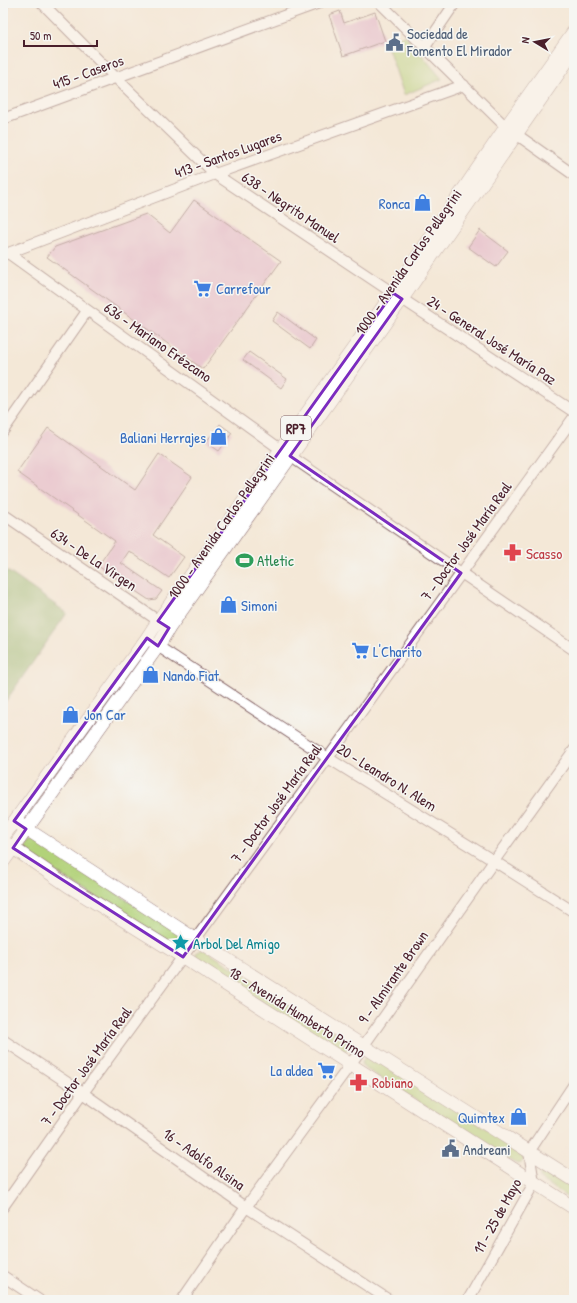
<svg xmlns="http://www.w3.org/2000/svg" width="577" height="1303" font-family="'Patrick Hand',sans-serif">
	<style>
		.green { fill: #b2d279; stroke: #7e7852 }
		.forest { fill: #8db469; stroke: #6c6a4a }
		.building { fill: #dda3c6 }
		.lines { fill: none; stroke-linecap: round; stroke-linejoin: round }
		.minor-casing { stroke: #866567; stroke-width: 12 }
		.major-casing { stroke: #866567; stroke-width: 14 }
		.minor { stroke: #fff; stroke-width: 10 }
		.major { stroke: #fff; stroke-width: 13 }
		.marked { fill: none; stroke: #7b2cbf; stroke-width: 3; stroke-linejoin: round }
		.labels { text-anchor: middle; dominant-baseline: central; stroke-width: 3; stroke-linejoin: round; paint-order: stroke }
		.shield { fill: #f6f6f2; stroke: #7e6067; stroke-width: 1 }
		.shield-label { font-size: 14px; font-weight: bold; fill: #4a1f2b }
		.service-label { font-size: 15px; fill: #4e5e75; stroke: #f6f6f2; text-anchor: start }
		.street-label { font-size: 15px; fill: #4a1f2b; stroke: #f6f6f2 }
		.shop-label { font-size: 15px; fill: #366cbe; stroke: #f6f6f2; text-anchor: start }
		.health-label { font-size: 15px; fill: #be3a42; stroke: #f6f6f2; text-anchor: start }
		.leisure-label { font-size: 15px; fill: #27864d; stroke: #f6f6f2; text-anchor: start }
		.culture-label { font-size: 15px; fill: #0d838f; stroke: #f6f6f2; text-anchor: start }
	</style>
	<rect width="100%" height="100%" fill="#f6f6f2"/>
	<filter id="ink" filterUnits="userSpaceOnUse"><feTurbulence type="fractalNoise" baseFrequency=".025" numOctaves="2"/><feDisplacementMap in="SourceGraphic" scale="8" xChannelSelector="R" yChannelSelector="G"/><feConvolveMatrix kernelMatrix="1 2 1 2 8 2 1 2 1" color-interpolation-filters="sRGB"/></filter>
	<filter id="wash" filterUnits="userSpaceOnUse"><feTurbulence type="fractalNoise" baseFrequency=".012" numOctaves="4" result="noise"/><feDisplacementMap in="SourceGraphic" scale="16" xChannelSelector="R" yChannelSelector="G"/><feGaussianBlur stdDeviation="0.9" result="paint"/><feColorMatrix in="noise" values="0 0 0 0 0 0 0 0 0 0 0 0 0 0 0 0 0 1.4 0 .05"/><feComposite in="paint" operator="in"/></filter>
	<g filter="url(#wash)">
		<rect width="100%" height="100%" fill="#f4e8d7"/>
		<path class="green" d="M 405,35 L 442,79 L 404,95 L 386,42 Z
			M 32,840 L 36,841 L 183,936 C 184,942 183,947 176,948 L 29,855 L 25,849 C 26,844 27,842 32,840 Z
			M 203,949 L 348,1040 C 349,1046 348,1051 341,1052 L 196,961 L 196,953 Z
			M 369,1055 L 524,1152 C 525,1159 523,1163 517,1164 L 363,1067 C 361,1061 363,1058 369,1055 Z
			M 546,1167 L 574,1183 L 574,1202 L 540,1179 L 540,1172 Z"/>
		<path class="forest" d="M 3,568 L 67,613 L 3,705 Z"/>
		<g id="blocks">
			<path class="building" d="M 340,11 L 344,23 L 375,12 L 385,41 L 343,56 L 329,15 Z
				M 194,200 L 281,261 L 203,369 L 47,257 L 55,247 L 146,214 L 170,233 Z
				M 480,230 L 508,251 L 496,267 L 468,247 Z
				M 278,312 L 316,340 L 310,349 L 272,321 Z
				M 249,352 L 287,379 L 281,388 L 243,360 Z
				M 220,424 L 232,433 L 219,451 L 206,442 Z
				M 48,428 L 135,490 L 159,454 L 192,477 L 153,535 L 184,557 L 169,578 L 129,551 L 121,563 L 162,591 L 156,599 L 149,600 L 98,566 L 115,541 L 17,472 Z"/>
		</g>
	</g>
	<g filter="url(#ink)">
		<use href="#blocks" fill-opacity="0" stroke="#866567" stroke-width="1"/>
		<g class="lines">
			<defs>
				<path id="minor" d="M 42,3 L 116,78 L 215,174 L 393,293 L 574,412
					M 380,3 L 506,127 L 574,175
					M 3,4 L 4,3
					M 425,47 L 455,3
					M 3,119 L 319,3
					M 8,253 L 290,456 L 574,650
					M 3,255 L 215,174 L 464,85
					M 3,431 L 87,311
					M 3,514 L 163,624
					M 153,643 L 328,758 L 494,861 L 574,912
					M 3,1040 L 83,1093 L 246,1207 L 389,1300
					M 3,1207 L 83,1093 L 328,758 L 574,417
					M 3,1276 L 39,1300
					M 182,1300 L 246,1207 L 350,1065 L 494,861 L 574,750
					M 468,1300 L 534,1183 L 529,1152 L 574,1084"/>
				<path id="major" d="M 19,824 L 195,939 L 574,1180
					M 3,837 L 147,638 L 158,621 L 393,293 L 506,127 L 574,31
					M 6,843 L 67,885 L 183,957 L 574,1208
					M 3,862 L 158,646 L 169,628 L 402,299 L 574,51"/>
			</defs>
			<use href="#minor" class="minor-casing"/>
			<use href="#major" class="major-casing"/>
			<use href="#minor" class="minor"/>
			<use href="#major" class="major"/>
		</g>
	</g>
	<path d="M0 0H577V1303H0ZM 393,293 L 402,299 L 290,456 L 461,573 L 183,957 L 13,848 L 26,829 L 14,821 L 147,638 L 158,646 L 169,628 L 158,621 Z" fill="#f4e8d7" fill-opacity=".55" fill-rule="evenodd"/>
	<path class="marked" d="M 393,293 L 402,299 L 290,456 L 461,573 L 183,957 L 13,848 L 26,829 L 14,821 L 147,638 L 158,646 L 169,628 L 158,621 Z"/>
	<defs>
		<symbol id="civic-bare" viewBox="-9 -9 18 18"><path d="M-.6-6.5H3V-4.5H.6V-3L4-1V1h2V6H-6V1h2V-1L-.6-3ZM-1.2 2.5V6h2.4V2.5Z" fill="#5c6f8a" stroke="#f6f6f2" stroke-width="2.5" paint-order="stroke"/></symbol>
		<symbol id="shop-bare" viewBox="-9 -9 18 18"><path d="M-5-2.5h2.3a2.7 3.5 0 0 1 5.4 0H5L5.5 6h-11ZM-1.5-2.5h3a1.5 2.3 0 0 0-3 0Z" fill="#3f7fe0" stroke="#f6f6f2" stroke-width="2.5" paint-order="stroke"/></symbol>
		<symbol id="supermarket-bare" viewBox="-9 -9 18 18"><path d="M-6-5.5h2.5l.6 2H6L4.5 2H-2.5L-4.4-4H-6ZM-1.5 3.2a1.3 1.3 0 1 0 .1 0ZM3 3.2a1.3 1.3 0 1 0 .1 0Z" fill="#3f7fe0" stroke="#f6f6f2" stroke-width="2.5" paint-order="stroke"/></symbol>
		<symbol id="pharmacy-bare" viewBox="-9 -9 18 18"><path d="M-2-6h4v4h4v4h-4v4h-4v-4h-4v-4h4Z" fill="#e0444e" stroke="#f6f6f2" stroke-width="2.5" paint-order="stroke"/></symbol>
		<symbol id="stadium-bare" viewBox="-9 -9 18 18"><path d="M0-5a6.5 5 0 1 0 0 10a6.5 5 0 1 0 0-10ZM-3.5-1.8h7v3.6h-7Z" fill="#2e9e5b" stroke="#f6f6f2" stroke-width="2.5" paint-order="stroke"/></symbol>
		<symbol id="sight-bare" viewBox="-9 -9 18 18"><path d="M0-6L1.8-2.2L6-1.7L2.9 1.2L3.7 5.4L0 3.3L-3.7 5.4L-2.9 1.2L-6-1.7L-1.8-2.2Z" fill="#0f9aa8" stroke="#f6f6f2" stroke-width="2.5" paint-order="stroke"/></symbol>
	</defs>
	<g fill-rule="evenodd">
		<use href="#civic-bare" x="382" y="30" width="25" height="25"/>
		<use href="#shop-bare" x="410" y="190" width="25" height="25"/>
		<use href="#supermarket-bare" x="190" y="276" width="25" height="25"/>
		<use href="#shop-bare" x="206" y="424" width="25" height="25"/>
		<use href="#pharmacy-bare" x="500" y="540" width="25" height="25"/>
		<use href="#stadium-bare" x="232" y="548" width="25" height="25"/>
		<use href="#shop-bare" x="216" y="592" width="25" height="25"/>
		<use href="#supermarket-bare" x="348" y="638" width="25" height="25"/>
		<use href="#shop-bare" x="138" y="662" width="25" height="25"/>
		<use href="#shop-bare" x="58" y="702" width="25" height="25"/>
		<use href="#sight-bare" x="168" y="930" width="25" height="25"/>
		<use href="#supermarket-bare" x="314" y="1058" width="25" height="25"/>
		<use href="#pharmacy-bare" x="346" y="1070" width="25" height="25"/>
		<use href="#shop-bare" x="506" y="1104" width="25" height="25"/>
		<use href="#civic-bare" x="438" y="1136" width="25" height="25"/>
	</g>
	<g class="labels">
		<rect class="shield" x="281" y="416" width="30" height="24" rx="3"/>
		<g class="shield-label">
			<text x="296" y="428">RP7</text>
		</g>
		<g class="service-label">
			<text x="407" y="33">Sociedad de<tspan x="407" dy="17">Fomento El Mirador</tspan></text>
			<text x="463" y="1149">Andreani</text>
		</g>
		<g class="street-label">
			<text transform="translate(88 72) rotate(-20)">415 - Caseros</text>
			<text transform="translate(228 154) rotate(-20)">413 - Santos Lugares</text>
			<text transform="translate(291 207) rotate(34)">638 - Negrito Manuel</text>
			<text transform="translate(408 262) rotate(-55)">1000 - Avenida Carlos Pellegrini</text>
			<text transform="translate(492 340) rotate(33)">24 - General José María Paz</text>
			<text transform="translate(158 342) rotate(35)">636 - Mariano Erézcano</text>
			<text transform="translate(221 526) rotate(-55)">1000 - Avenida Carlos Pellegrini</text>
			<text transform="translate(466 541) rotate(-54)">7 - Doctor José María Real</text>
			<text transform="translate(94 559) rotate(34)">634 - De La Virgen</text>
			<text transform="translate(387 777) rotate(32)">20 - Leandro N. Alem</text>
			<text transform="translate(276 803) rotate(-54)">7 - Doctor José María Real</text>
			<text transform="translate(393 977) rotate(-55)">9 - Almirante Brown</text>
			<text transform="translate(297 1012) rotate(32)">18 - Avenida Humberto Primo</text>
			<text transform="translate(86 1066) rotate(-54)">7 - Doctor José María Real</text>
			<text transform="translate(204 1159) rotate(35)">16 - Adolfo Alsina</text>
			<text transform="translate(497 1216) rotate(-61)">11 - 25 de Mayo</text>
		</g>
		<g class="shop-label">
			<text x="410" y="203" text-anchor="end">Ronca</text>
			<text x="216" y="288">Carrefour</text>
			<text x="206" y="437" text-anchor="end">Baliani Herrajes</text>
			<text x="241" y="605">Simoni</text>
			<text x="373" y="651">L'Charito</text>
			<text x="163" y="675">Nando Fiat</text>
			<text x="84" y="714">Jon Car</text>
			<text x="313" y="1070" text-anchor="end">La aldea</text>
			<text x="505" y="1117" text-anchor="end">Quimtex</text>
		</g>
		<g class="health-label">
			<text x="526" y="553">Scasso</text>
			<text x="372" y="1082">Robiano</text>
		</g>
		<g class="leisure-label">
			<text x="257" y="560">Atletic</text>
		</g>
		<g class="culture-label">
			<text x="193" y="943">Arbol Del Amigo</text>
		</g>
	</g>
	<rect width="577" height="1303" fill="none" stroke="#f6f6f2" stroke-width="16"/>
	<g transform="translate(535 42) rotate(280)" stroke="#f6f6f2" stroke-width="3" paint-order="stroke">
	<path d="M0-3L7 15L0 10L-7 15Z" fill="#4a1f2b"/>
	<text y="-6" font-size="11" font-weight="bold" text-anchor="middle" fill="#4a1f2b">N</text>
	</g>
	<path d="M24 40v6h73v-6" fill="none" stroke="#4a1f2b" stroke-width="2"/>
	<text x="30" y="40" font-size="12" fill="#4a1f2b" stroke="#f6f6f2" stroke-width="3" paint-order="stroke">50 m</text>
</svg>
